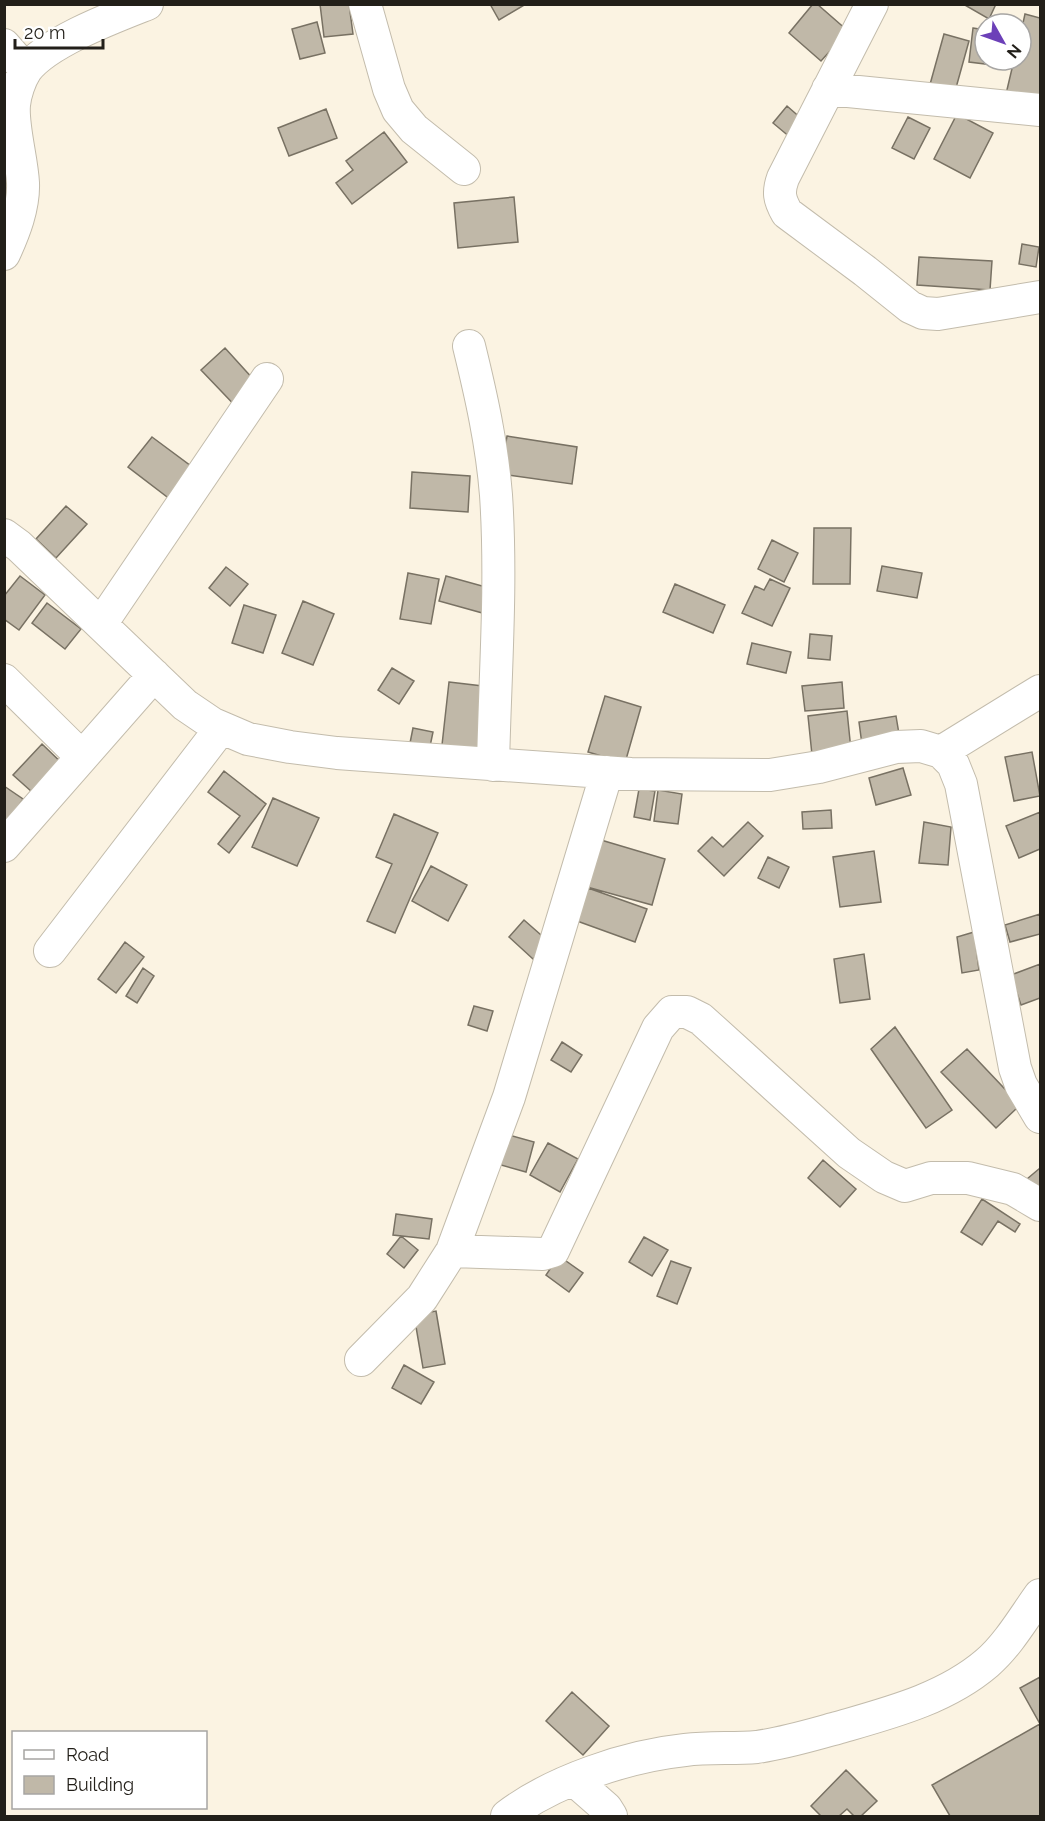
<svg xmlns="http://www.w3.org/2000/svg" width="1045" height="1821" font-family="Raleway,sans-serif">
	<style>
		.building { fill: #c0b8a8; stroke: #787163; stroke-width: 1.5 }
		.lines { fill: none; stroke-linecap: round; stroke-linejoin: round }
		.minor-casing { stroke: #c3bcac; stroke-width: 34 }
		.minor { stroke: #fff; stroke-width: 32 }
	</style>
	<rect width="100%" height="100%" fill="#fbf3e2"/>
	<path class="building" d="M 320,4 L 349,4 L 353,34 L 324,37 Z
		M 490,4 L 526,4 L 499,20 Z
		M 813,4 L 817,4 L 848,31 L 821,61 L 789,33 Z
		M 963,4 L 996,4 L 989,19 Z
		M 1025,14 L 1040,18 L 1040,102 L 1006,94 L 1014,60 L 1021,60 L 1021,32 Z
		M 317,22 L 325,53 L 300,59 L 292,29 Z
		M 973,28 L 985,30 L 985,60 L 1010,60 L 1009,67 L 969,62 Z
		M 944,34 L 969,41 L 954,95 L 929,88 Z
		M 787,106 L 811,127 L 797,143 L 773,123 Z
		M 326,109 L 337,138 L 289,156 L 278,128 Z
		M 957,114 L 993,133 L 970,178 L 934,159 Z
		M 908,117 L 930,128 L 914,159 L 892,148 Z
		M 384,132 L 407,162 L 352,204 L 336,183 L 353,170 L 346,161 Z
		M 514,197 L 518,242 L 458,248 L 454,203 Z
		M 1022,244 L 1039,247 L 1036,267 L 1019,264 Z
		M 919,257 L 992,261 L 990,290 L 917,285 Z
		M 225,348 L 266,393 L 243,414 L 201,370 Z
		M 507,436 L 577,447 L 572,484 L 501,474 Z
		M 152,437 L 199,472 L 175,503 L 128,467 Z
		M 412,472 L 470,476 L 468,512 L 410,508 Z
		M 66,506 L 87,524 L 56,558 L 36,539 Z
		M 814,528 L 851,528 L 850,584 L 813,584 Z
		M 772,540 L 798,553 L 784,582 L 758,569 Z
		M 882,566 L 922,573 L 917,598 L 877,591 Z
		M 226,567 L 248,584 L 230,606 L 209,588 Z
		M 408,573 L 439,579 L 431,624 L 400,619 Z
		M 20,576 L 45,595 L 19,630 L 4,619 L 4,596 Z
		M 446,576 L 493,589 L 486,614 L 439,601 Z
		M 770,579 L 790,588 L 772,626 L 742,613 L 755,586 L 764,590 Z
		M 675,584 L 725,605 L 713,633 L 663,612 Z
		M 303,601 L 334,614 L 313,665 L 282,653 Z
		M 47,603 L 81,629 L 65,649 L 32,623 Z
		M 244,605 L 276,615 L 263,653 L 232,643 Z
		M 810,634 L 832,636 L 830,660 L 808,658 Z
		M 752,643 L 791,652 L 786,673 L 747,664 Z
		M 392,668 L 414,681 L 399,704 L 378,690 Z
		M 449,682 L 491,687 L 484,749 L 442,745 Z
		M 842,682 L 844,708 L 805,711 L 802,686 Z
		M 605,696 L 641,707 L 625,763 L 588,752 Z
		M 847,711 L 851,750 L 812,755 L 808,716 Z
		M 896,716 L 901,746 L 863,752 L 859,722 Z
		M 413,728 L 433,732 L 428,756 L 408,753 Z
		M 42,744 L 69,770 L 41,800 L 13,775 Z
		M 1032,752 L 1040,796 L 1014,801 L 1005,757 Z
		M 903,768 L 911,795 L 876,805 L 869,778 Z
		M 224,771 L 266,804 L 229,853 L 218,844 L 240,816 L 208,792 Z
		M 4,786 L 23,799 L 6,825 L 4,824 Z
		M 639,789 L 655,791 L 650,820 L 634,817 Z
		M 658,790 L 682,794 L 678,824 L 654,821 Z
		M 273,798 L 319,818 L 297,866 L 252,847 Z
		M 831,810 L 832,828 L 803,829 L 802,812 Z
		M 1040,812 L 1040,849 L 1019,858 L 1006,826 Z
		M 394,814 L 438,833 L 395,933 L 367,921 L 392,864 L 376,857 Z
		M 748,822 L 763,836 L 724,876 L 698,851 L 712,837 L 723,847 Z
		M 924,822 L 951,827 L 948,865 L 919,863 Z
		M 601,840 L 665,859 L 652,905 L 587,887 Z
		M 874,851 L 881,902 L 840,907 L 833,857 Z
		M 768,857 L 789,867 L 779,888 L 758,878 Z
		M 431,866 L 467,885 L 448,921 L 412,901 Z
		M 588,888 L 647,909 L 635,942 L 577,921 Z
		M 1040,914 L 1040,934 L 1010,942 L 1005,925 Z
		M 524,920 L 549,942 L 533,959 L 509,937 Z
		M 974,932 L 979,970 L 962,973 L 957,937 Z
		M 125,942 L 144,957 L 116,993 L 98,979 Z
		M 864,954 L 870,999 L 840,1003 L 834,959 Z
		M 1040,964 L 1040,998 L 1021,1005 L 1011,975 Z
		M 143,968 L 154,976 L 137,1003 L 126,996 Z
		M 474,1006 L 493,1011 L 487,1031 L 468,1025 Z
		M 895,1027 L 952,1110 L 926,1128 L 871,1049 Z
		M 562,1042 L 582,1055 L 571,1072 L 551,1060 Z
		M 967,1049 L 1020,1105 L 996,1128 L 941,1072 Z
		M 502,1133 L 534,1142 L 526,1172 L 494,1163 Z
		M 548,1143 L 578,1159 L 560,1192 L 530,1175 Z
		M 823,1160 L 856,1189 L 840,1207 L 808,1178 Z
		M 1040,1168 L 1040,1192 L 1027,1179 Z
		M 982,1199 L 1020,1224 L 1015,1232 L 998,1221 L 982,1245 L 961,1232 Z
		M 396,1214 L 432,1219 L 429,1239 L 393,1235 Z
		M 401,1236 L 418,1250 L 404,1268 L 387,1254 Z
		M 644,1237 L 668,1250 L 652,1276 L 629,1262 Z
		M 559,1256 L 583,1273 L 569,1292 L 546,1275 Z
		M 671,1261 L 691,1268 L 677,1304 L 657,1296 Z
		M 436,1311 L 445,1364 L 423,1368 L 414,1315 Z
		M 404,1365 L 434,1382 L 421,1404 L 392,1388 Z
		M 1040,1677 L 1040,1816 L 950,1816 L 932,1785 L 1040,1724 L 1020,1688 Z
		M 572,1692 L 609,1726 L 583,1755 L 546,1721 Z
		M 846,1770 L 877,1801 L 861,1816 L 854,1816 L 847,1809 L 839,1816 L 821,1816 L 811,1806 Z"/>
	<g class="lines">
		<defs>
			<path id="minor" d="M 365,4 L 389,89 L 398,110 L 414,129 L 464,169
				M 872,4 L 783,178 C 778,192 779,199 787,213 L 865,271 L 910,307 L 923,313 L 938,314 L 1040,297
				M 4,45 L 26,70
				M 828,89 L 1040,110
				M 4,254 C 14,232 24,207 23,183 C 22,160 12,126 14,105 C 15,94 20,79 26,70 C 47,42 114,17 147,4
				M 469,346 C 481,395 492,444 496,495 C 502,584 495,675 493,765
				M 4,535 L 19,546 L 185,705 L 213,724 L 248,739 L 290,747 L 337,753 L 631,774 L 770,775 L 819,767 L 896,747 L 921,746 L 941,752 L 953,764 L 961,784 L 1015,1068 L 1021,1085 L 1040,1117
				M 101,624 L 267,379
				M 4,680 L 82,757
				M 941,752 L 1040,691
				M 4,846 L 154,675
				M 50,951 L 221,728
				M 452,1251 L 543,1254 L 553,1251 L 658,1028 L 672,1012 L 687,1012 L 701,1019 L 849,1153 L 884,1177 L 905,1186 L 931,1178 L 968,1178 L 1013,1189 L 1040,1205
				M 361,1360 L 422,1298 L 452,1251 L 509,1097 L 607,772
				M 574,1780 L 606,1808 L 611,1816
				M 507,1816 C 553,1781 627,1756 685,1750 C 709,1747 733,1749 757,1747 C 785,1743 811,1735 837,1728 C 889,1713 945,1699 987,1663 C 1008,1645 1024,1617 1040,1595"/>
		</defs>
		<use href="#minor" class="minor-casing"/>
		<use href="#minor" class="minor"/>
	</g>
	<rect width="1045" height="1821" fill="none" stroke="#221f19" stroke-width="12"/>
	<rect x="12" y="1731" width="195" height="78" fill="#ffffff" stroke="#a7a5a3" stroke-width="1.5"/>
	<rect x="24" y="1750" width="30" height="9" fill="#ffffff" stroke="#a7a5a3" stroke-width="1.5"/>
	<text x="66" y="1761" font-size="18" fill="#221f19">Road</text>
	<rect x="24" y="1776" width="30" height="18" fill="#c0b8a8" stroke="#a7a5a3" stroke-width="1.5"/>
	<text x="66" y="1791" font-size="18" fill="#221f19">Building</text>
	<g transform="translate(1003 42) rotate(130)"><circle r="28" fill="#ffffff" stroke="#a7a5a3" stroke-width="1.5"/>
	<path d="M0-4.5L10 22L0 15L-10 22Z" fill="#6c40b8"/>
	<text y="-9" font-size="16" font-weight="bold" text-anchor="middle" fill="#221f19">N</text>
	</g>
	<path d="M15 39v9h88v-9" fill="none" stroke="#221f19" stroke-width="3"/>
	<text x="24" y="39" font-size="18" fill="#221f19" stroke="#ffffff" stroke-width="4.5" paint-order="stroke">20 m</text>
</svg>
